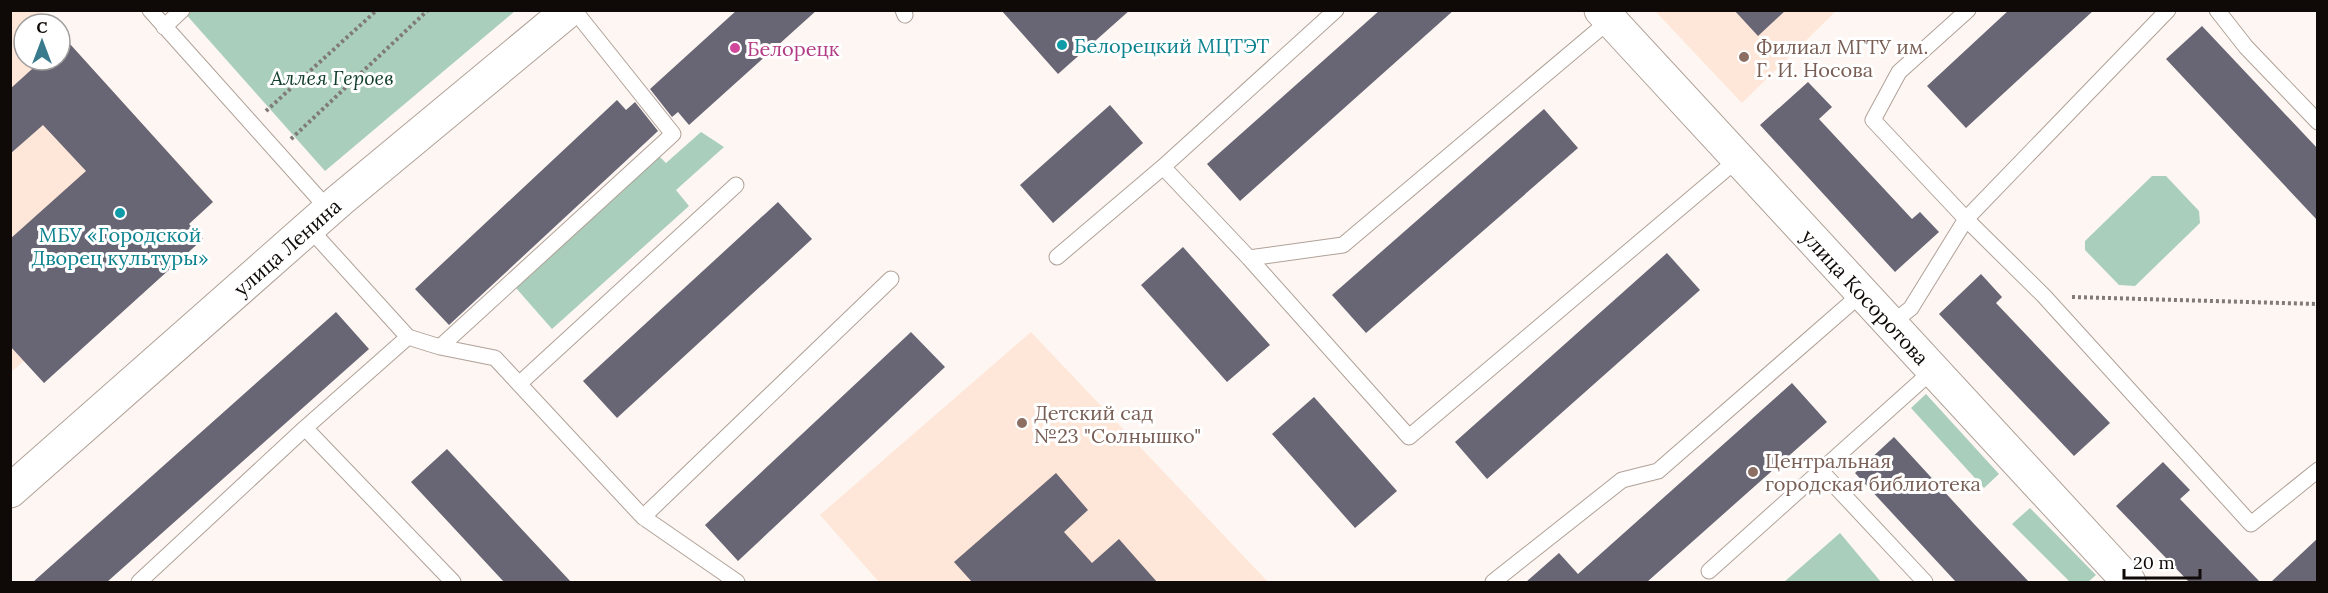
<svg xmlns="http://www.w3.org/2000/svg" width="2328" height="593" font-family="Lora,serif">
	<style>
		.built { fill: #fee7d8 }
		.green { fill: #a9cebb }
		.building { fill: #686574 }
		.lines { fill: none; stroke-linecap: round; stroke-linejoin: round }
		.service-casing { stroke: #b0a197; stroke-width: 17 }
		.tertiary-casing { stroke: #b0a197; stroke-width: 35 }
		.path { stroke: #817b78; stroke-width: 4; stroke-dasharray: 3 3; stroke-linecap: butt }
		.service { stroke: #fff; stroke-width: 15 }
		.tertiary { stroke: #fff; stroke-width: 33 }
		.culture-dot { fill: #0f9aa8; stroke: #fff; stroke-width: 2 }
		.hotel-dot { fill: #d1479c; stroke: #fff; stroke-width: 2 }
		.education-dot { fill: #8d6e63; stroke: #fff; stroke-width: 2 }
		.labels { text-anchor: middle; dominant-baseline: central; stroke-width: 6; stroke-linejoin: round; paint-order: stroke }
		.culture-label { font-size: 20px; fill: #0d838f; stroke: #fff; text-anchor: start }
		.education-label { font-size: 20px; fill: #785e54; stroke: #fff; text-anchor: start }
		.hotel-label { font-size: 20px; fill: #b23c85; stroke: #fff; text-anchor: start }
		.park-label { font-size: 20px; font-style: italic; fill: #113e2c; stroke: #fff }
		.street-label { font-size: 20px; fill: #0f0a07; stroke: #fff }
	</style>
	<rect width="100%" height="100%" fill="#fdf6f2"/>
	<path class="built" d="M 11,11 L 40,11 L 52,24 L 24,24 L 24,60 L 60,60 L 60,33 L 213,202 L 11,372 Z
		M 1655,11 L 1836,11 L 1742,103 Z
		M 1031,332 L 1268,582 L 879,582 L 820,515 Z"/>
	<path class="green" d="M 183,11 L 515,11 L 325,171 Z
		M 701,132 L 724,147 L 676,190 L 689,206 L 552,329 L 516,288 L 655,152 L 666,163 Z
		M 2152,176 L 2166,176 L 2199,211 L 2200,223 L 2135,286 L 2119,285 L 2085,250 L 2085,241 Z
		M 1926,394 L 1999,474 L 1984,488 L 1911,408 Z
		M 2030,508 L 2096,575 L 2088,582 L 2070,582 L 2012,524 Z
		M 1840,533 L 1881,582 L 1784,582 Z"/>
	<path class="building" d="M 737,10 L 817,10 L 689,125 L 678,112 L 672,117 L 650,89 Z
		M 1001,10 L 1130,10 L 1058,74 Z
		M 1380,10 L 1454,10 L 1240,201 L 1207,164 Z
		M 1734,10 L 1786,10 L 1758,36 Z
		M 2009,10 L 2094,10 L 1966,128 L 1927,86 Z
		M 2202,26 L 2318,149 L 2318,221 L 2166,59 Z
		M 60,33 L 213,202 L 189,224 L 203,239 L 44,383 L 10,346 L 10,239 L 86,171 L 43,125 L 10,154 L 10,89 L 42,60 L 60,60 Z
		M 1808,82 L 1832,107 L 1819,119 L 1912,219 L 1920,212 L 1939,232 L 1895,272 L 1760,125 Z
		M 617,100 L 626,110 L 635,102 L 658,131 L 449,325 L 415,289 Z
		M 1110,105 L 1143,143 L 1053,223 L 1020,185 Z
		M 1544,109 L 1578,148 L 1366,333 L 1332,295 Z
		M 778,202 L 812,239 L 617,418 L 583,381 Z
		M 1183,247 L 1270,345 L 1227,382 L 1141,285 Z
		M 1667,253 L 1700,290 L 1487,479 L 1455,442 Z
		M 1981,274 L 2002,297 L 1996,303 L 2110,423 L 2074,456 L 1939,314 Z
		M 336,312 L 369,349 L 107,582 L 33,582 Z
		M 911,332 L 945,367 L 738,561 L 705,525 Z
		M 1792,383 L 1827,422 L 1647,582 L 1526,582 L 1559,553 L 1578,574 Z
		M 1314,397 L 1397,491 L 1355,528 L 1272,434 Z
		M 1894,437 L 1975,525 L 2029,582 L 1956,582 L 1855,473 Z
		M 447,449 L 571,582 L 504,582 L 411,482 Z
		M 2163,462 L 2190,490 L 2180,499 L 2260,582 L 2189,582 L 2116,506 Z
		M 1056,473 L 1088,510 L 1064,532 L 1092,563 L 1119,539 L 1157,582 L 972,582 L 954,562 Z
		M 2318,538 L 2318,582 L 2271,582 Z"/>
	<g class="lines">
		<defs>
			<path id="service" d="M 150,10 L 329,210
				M 903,10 L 905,15
				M 1968,10 L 1899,72 L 1873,120 L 1966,219 L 2044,296 L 2251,524 L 2318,470
				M 2217,10 L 2246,47 L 2318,122
				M 164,27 L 182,10
				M 1163,167 L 1249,258 L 1343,245 L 1610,20
				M 309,228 L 408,337 L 440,347 L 495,358 L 643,517 L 737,582
				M 1057,257 L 1163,167 L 1336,10
				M 1249,258 L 1409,437 L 1738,159
				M 1890,325 L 1911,308 L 1966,219 L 2168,10
				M 440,347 L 673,134 L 574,10
				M 519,384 L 736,185
				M 305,428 L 453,582
				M 1822,472 L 1925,582
				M 643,517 L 891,279
				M 1709,571 L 1932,371
				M 139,582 L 305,428 L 408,337
				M 1493,582 L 1622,480 L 1658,471 L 1861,294"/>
			<g id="tertiary">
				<path id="s1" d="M 1601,10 L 2129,582"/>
				<path id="s2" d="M 10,491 L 340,200 L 569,10"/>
			</g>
		</defs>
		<use href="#service" class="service-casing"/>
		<use href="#tertiary" class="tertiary-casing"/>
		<path class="path" d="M 266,111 L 377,10
			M 291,139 L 428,10
			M 2072,297 L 2318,304"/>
		<use href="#service" class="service"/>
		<use href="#tertiary" class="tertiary"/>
	</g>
	<g class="culture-dot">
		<circle cx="1062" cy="45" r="6"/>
		<circle cx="120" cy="213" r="6"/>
	</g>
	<circle class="hotel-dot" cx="735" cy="48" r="6"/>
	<g class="education-dot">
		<circle cx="1744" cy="57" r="6"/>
		<circle cx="1022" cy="423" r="6"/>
		<circle cx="1753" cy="472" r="6"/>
	</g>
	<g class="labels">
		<g class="culture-label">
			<text x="1074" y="45">Белорецкий МЦТЭТ</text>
			<text x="120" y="234" text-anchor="middle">МБУ «Городской<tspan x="120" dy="23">Дворец культуры»</tspan></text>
		</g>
		<g class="education-label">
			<text x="1756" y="46">Филиал МГТУ им.<tspan x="1756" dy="23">Г. И. Носова</tspan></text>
			<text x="1034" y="412">Детский сад<tspan x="1034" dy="23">№23 "Солнышко"</tspan></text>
			<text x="1765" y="460">Центральная<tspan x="1765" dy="23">городская библиотека</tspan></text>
		</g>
		<g class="hotel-label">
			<text x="747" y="48">Белорецк</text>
		</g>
		<g class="park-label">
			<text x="332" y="77">Аллея Героев</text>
		</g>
		<g class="street-label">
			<text stroke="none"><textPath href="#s2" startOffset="369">улица Ленина</textPath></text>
			<text stroke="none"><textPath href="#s1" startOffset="390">улица Косоротова</textPath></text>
		</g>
	</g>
	<rect width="2328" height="593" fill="none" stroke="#0f0a07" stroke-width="24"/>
	<g transform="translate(42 42)"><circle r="28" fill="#ffffff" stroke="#9f9d9c" stroke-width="1.5"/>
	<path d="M0-4.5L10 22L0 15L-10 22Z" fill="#397b8d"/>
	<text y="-9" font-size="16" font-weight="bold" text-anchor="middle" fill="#0f0a07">С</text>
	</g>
	<path d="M2124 569v9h76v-9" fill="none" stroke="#0f0a07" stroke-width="3"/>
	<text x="2133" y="569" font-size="18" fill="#0f0a07" stroke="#ffffff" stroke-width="4.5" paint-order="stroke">20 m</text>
</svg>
